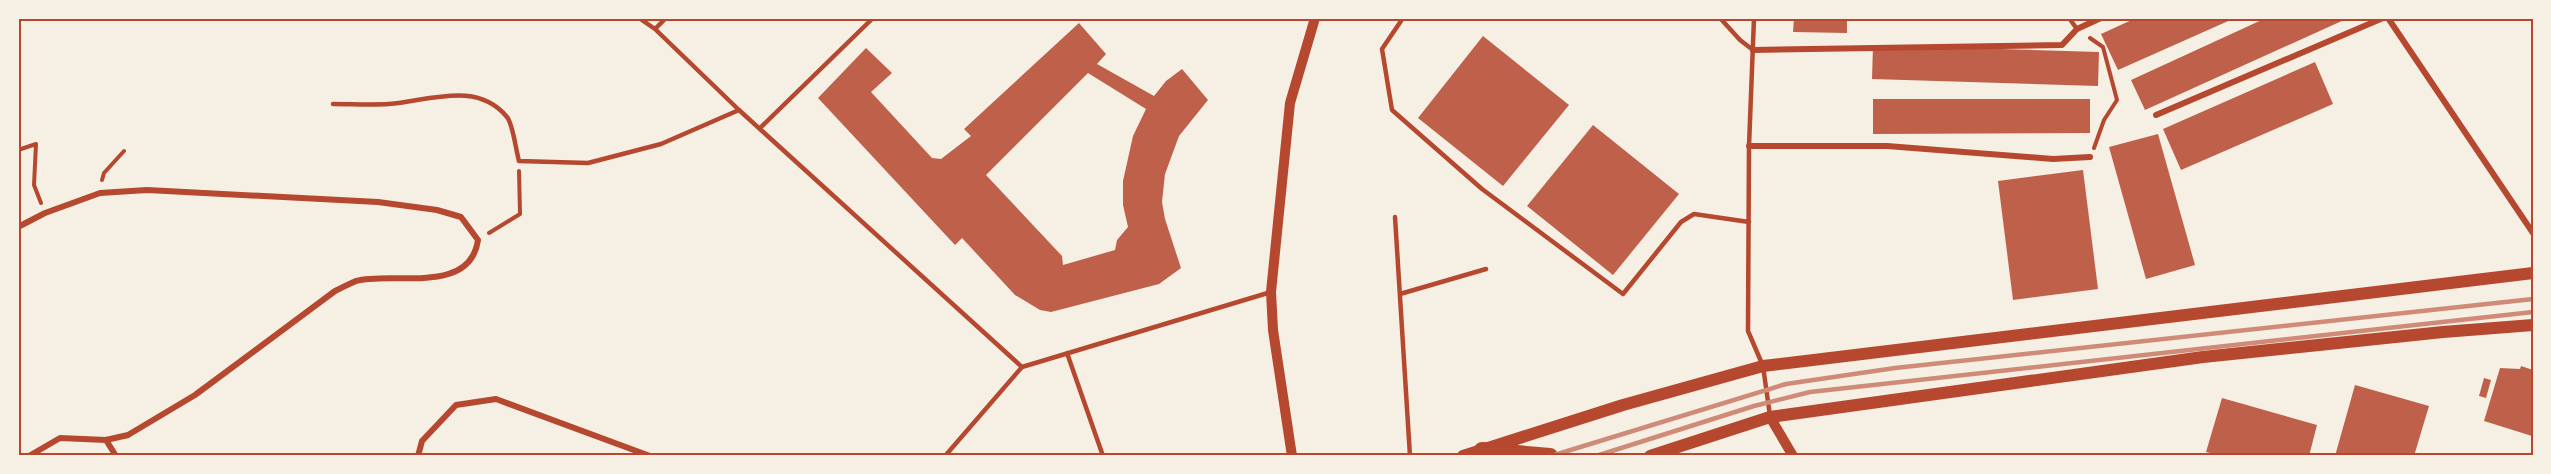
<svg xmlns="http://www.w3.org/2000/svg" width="2551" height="474" font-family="Raleway,sans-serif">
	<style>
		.building { fill: #bf614a; fill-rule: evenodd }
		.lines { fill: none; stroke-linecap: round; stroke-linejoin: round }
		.path { stroke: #b5482f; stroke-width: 4 }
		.service { stroke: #b5482f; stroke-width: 4.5 }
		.minor { stroke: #b5482f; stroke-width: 6 }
		.tertiary { stroke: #b5482f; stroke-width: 10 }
		.secondary { stroke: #b5482f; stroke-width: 12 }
		.trunk { stroke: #b5482f; stroke-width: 16 }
		.rail { stroke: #cf8b77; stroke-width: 4.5 }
		.neatline { fill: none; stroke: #b5482f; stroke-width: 2 }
	</style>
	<rect width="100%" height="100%" fill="#f6efe4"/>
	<path class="building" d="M 1794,18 L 1847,18 L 1847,33 L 1793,32 Z
		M 2136,18 L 2235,18 L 2118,70 L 2101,34 Z
		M 2266,18 L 2344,20 L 2145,110 L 2131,80 Z
		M 1079,23 L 1106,54 L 1097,64 L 1154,96 L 1166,81 L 1182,69 L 1208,100 L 1179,136 L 1165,174 L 1162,202 L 1165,219 L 1181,268 L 1159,284 L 1051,312 L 1040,310 L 1015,295 L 962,238 L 955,245 L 818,98 L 866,48 L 892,73 L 871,92 L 932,158 L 941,159 L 971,136 L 964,129 ZM 1088,73 L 1146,109 L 1133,136 L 1123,181 L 1123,205 L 1128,227 L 1117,240 L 1115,250 L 1063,265 L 1062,256 L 986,175 Z
		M 1483,36 L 1569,105 L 1503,186 L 1418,118 Z
		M 1873,45 L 2099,52 L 2098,86 L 1872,79 Z
		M 2315,62 L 2333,104 L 2181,170 L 2163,129 Z
		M 1873,99 L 2090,99 L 2090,133 L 1873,134 Z
		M 1593,125 L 1679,194 L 1613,275 L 1527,206 Z
		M 2158,134 L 2195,265 L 2146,279 L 2109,147 Z
		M 2083,170 L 2098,289 L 2013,300 L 1998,181 Z
		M 2521,366 L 2533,370 L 2532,436 L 2484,421 L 2500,368 L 2520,369 Z
		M 2484,378 L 2491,380 L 2486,398 L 2479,396 Z
		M 2355,385 L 2429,406 L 2414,456 L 2335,456 Z
		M 2222,398 L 2317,425 L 2309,456 L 2215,456 L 2215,454 L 2206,452 Z"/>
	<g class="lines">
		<path class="path" d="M 2090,38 L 2103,47 L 2117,100 L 2104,120 L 2094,148
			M 18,150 L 36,144 L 34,185 L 41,203
			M 102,180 L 104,173 L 124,151
			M 489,233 L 520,214 L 519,171"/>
		<path class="service" d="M 639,18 L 655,29 L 739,110 L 1022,367
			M 1403,18 L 1382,49 L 1392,110 L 1482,189 L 1623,294 L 1681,222 L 1694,214 L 1749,222
			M 1720,18 L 1740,40 L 1753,50
			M 1754,18 L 1749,146 L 1748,331 L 1763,366 L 1770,416
			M 2069,18 L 2077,29
			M 655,29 L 666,18
			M 333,104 C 352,104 371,105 389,104 C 428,101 477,80 507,117 C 513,124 516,151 519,161 L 588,163 L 661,144 L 739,110
			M 760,128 L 873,18
			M 1395,217 L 1410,456
			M 1400,294 L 1486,269
			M 1067,353 L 1103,456
			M 945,456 L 1022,367 L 1271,292"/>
		<path class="minor" d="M 2388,18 L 2533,233
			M 1753,50 L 2062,45 L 2077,29 L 2101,18
			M 2156,115 L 2383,18
			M 1749,146 L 1887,146 L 2053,159 L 2090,157
			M 18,227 L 45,213 L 100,193 L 147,190 L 378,202 L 437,210 L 461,217 L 478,240 C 470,296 392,271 356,281 C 349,284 341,288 335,291 L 195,395 L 128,435 L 106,440 L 60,438 L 29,456
			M 106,440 L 116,456
			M 418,456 L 422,441 L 456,405 L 496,399 L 650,456"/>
		<path class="tertiary" d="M 1770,417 L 1793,456
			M 1292,456 L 1273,330 L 1271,292 L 1290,103 L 1315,18"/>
		<path class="secondary" d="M 1463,456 L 1623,405 L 1763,366 L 2533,273
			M 1650,456 L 1770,417 L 2203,357 L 2443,332 L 2533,325"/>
		<path class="trunk" d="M 1482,450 L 1550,456"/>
		<path class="rail" d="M 1551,456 L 1786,384 L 1895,368 L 2533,299
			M 1596,456 L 1754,406 L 1810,392 L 2533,312"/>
	</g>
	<rect width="2551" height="474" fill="none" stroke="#f6efe4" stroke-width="39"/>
	<rect x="20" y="20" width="2512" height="434" class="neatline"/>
</svg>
